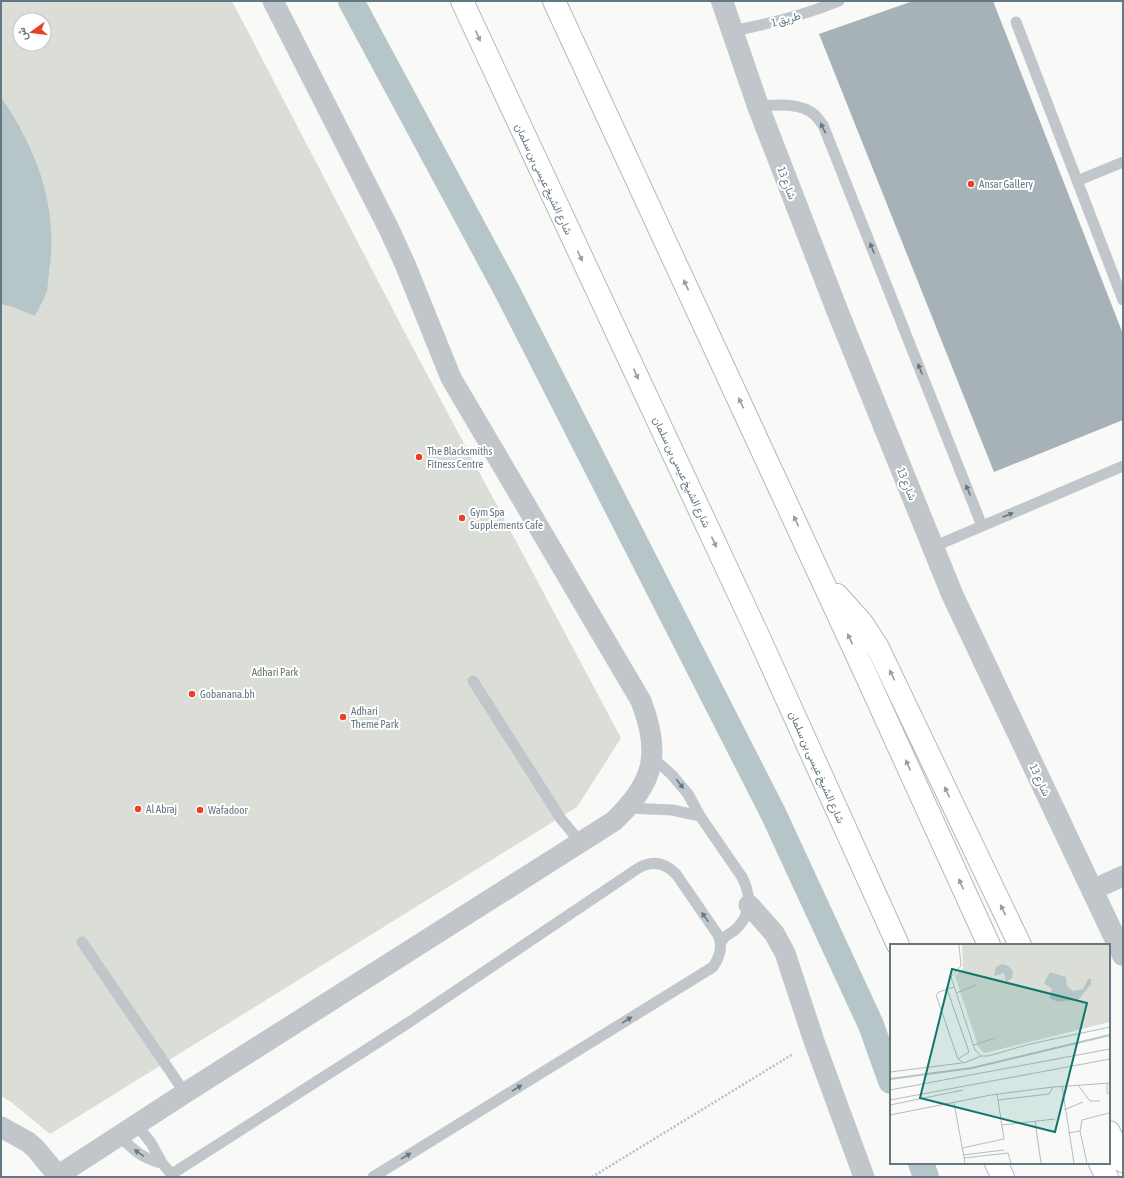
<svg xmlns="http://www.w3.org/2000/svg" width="1124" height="1178" font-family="'Asap Condensed',Vazirmatn,sans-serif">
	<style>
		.green { fill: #daded6; fill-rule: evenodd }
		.water { fill: #b6c6c8 }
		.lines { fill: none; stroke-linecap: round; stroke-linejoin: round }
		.canal { stroke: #b6c6c8; stroke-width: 26 }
		.building { fill: #a6b2b7 }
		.motorway-casing { stroke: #b3b9bc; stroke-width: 24 }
		.path { stroke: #babfc1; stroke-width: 2.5; stroke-dasharray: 2 2; stroke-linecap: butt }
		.service { stroke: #c0c6c9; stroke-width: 11 }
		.minor { stroke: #c0c6c9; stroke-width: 21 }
		.tertiary { stroke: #c0c6c9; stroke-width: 22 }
		.motorway { stroke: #fff; stroke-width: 22 }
		.oneway { fill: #92a0a8 }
		.oneway2 { fill: #637883 }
		.poi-dot { fill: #e94127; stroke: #fff; stroke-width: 1.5 }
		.labels { text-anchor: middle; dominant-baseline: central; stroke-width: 4; stroke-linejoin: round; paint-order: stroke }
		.street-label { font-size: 11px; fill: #637883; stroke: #fff }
		.poi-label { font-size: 11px; fill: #637883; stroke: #fff; text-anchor: start }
		.park-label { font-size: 11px; fill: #697a62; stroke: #fff }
		.inset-river { fill: none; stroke: #b6c6c8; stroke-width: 2 }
		.inset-road { fill: none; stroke: #b4bdc2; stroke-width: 1 }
		.view { fill: #0f766e; fill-opacity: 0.15; stroke: #0f766e; stroke-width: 2 }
		.inset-edge { fill: none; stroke: #637883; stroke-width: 2 }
	</style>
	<rect width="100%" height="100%" fill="#f9f9f7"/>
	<path class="green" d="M 1,1 L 232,1 L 413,348 L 621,738 L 577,807 L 50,1134 L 11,1102 L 1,1096 ZM 20,20 L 44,20 L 44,44 L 20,44 Z"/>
	<path class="water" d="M 1,97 C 37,150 59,207 49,272 C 48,278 48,285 47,291 C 44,299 39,308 35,316 L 13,307 L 1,304 Z"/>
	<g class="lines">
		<path class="canal" d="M 351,1 L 506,289 L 773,813 L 871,1025 L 891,1081
			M 921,1163 L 926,1177"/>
	</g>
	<path class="building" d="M 913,1 L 993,1 L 1123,334 L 1123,420 L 994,472 L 819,34 Z"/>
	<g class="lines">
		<defs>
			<path id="motorway" d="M 462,1 L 757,633 L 898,945
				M 554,1 L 866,675 L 989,945
				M 837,595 L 862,623 L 877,646 L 1020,945
				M 1109,1132 L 1123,1161
				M 996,1163 L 1003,1177
				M 1100,1163 L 1107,1177"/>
		</defs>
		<use href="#motorway" class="motorway-casing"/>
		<path class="path" d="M 592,1177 L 793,1054"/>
		<path class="service" d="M 1016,22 L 1123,300
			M 732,31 C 769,24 805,15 839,1
			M 758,106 C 776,105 800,102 815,115 C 818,118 820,122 823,125 L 982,526
			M 1077,181 L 1123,162
			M 933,547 L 1123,466
			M 473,681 L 561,819 L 581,843
			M 653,758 L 672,775 L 688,794 L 700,816 L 742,877 C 752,897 752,914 735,930 C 729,935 725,934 721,942
			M 627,808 L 672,810 L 700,816
			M 82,942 L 185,1093
			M 137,1125 L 151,1143 L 162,1163 L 174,1177
			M 120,1136 C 133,1150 143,1159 162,1163
			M 172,1174 L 408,1023 L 637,869 C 651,860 664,862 676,874 L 718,935 C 723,947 720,956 713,967 L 373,1177"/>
		<path class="minor" d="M 1092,890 L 1123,876
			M 749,905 L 774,933 L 785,953 L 814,1041 L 864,1177
			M 1,1127 L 28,1142 L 35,1148 L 55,1172 L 61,1173 L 68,1169 L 185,1093 L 614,821 C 655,782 661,753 641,701 L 451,378 L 405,264 L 389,229 L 273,1"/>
		<path class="tertiary" d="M 722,1 L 758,106 L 837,310 L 952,594 L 1123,955"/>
		<use href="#motorway" class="motorway"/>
	</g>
	<defs><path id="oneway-solid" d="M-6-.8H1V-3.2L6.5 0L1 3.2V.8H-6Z"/></defs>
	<g class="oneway">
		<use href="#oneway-solid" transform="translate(478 36) rotate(66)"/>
		<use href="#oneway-solid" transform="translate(580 256) rotate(65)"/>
		<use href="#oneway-solid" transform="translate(686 285) rotate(-115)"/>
		<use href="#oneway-solid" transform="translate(636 374) rotate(65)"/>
		<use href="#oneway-solid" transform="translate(741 403) rotate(-115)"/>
		<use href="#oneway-solid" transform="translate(796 521) rotate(-115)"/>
		<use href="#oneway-solid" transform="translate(714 542) rotate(65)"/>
		<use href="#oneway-solid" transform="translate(850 639) rotate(-115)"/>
		<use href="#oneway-solid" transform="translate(892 675) rotate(-116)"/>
		<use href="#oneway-solid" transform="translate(908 765) rotate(-114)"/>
		<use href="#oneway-solid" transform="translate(947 792) rotate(-115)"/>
		<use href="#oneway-solid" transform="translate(961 884) rotate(-114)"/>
		<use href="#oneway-solid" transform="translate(1003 910) rotate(-115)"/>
	</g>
	<g class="oneway2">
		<use href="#oneway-solid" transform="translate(823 128) rotate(-117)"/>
		<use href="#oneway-solid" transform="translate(872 248) rotate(-112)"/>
		<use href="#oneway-solid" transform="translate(920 369) rotate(-112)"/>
		<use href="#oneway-solid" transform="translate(968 490) rotate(-112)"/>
		<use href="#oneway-solid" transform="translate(1008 515) rotate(-23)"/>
		<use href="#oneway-solid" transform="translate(680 784) rotate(51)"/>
		<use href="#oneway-solid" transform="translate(705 917) rotate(-125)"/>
		<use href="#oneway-solid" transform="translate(627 1020) rotate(-32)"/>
		<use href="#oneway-solid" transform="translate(517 1088) rotate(-32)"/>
		<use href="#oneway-solid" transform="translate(139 1153) rotate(-145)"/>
		<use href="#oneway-solid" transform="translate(406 1156) rotate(-32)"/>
	</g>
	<g class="poi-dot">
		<circle cx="971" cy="184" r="4"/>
		<circle cx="419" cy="457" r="4"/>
		<circle cx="462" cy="518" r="4"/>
		<circle cx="192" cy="694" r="4"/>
		<circle cx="343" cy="717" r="4"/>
		<circle cx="138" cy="809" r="4"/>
		<circle cx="200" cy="810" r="4"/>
	</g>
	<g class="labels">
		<g class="street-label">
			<text transform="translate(786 19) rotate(-15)">طريق 1</text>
			<text transform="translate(544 179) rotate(65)">شارع الشيخ عيسى بن سلمان</text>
			<text transform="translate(787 183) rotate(69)">شارع 13</text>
			<text transform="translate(682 472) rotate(65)">شارع الشيخ عيسى بن سلمان</text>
			<text transform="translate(907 484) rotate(68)">شارع 13</text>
			<text transform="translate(817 767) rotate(66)">شارع الشيخ عيسى بن سلمان</text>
			<text transform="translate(1040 780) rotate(65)">شارع 13</text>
		</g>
		<g class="poi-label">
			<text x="979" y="184">Ansar Gallery</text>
			<text x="427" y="451">The Blacksmiths<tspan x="427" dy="13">Fitness Centre</tspan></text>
			<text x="470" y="512">Gym Spa<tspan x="470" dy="13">Supplements Cafe</tspan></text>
			<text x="200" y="694">Gobanana.bh</text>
			<text x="351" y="711">Adhari<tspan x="351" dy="13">Theme Park</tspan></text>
			<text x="146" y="809">Al Abraj</text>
			<text x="208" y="810">Wafadoor</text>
		</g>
		<g class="park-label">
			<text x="275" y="672">Adhari Park</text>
		</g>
	</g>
	<g transform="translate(890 944)">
		<rect width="220" height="220" fill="#f9f9f7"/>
		<path d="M 72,1 L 220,1 L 220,78 L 94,109 L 88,102 L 65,32 L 73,24 Z" fill="#daded6"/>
		<path d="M 112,20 L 119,22 L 123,28 L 122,34 L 116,38 L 114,29 L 104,32 L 106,23 ZM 160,28 L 176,33 L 177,42 L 183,47 L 193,45 L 198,35 L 201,35 L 201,40 L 189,55 L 168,58 L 159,54 L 162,45 L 154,39 Z" fill="#b6c6c8"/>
		<path class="inset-river" d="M 0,135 L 82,124 L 220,91"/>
		<path class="inset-road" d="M 69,1 L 71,22 L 61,33 L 85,106 L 91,112M 57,45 L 79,108 L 68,115 L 46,51 L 49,48 L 64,43M 66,49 L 86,41M 84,101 L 105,94M 68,115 L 74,119 L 91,112 L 98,112 L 140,100 L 220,83M 0,128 L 72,119M 217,139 L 217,149 L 220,150M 188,141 L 200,157 L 210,157M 172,142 L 184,219M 0,146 L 220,105M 0,156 L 220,115M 108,156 L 159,150 L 163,143M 64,159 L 75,219M 0,161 L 73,146M 174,166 L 193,158M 0,171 L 101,151 L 163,143 L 220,139M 145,177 L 151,219M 112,181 L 165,175M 190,187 L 197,219M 178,189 L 190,187 L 192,176 L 219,169M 72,204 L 114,195 L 107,150M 73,211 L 114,206M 74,214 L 118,209 L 121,219"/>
		<path class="view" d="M 62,25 L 197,59 L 165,188 L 30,154 Z"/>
		<rect width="220" height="220" class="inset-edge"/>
	</g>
	<rect width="1124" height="1178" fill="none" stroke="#637883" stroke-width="4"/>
	<g transform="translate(32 32) rotate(256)"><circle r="19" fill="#ffffff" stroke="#c1c9cd"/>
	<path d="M0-3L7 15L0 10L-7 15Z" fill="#e94127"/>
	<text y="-6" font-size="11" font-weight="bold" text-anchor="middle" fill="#637883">ش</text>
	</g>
</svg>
